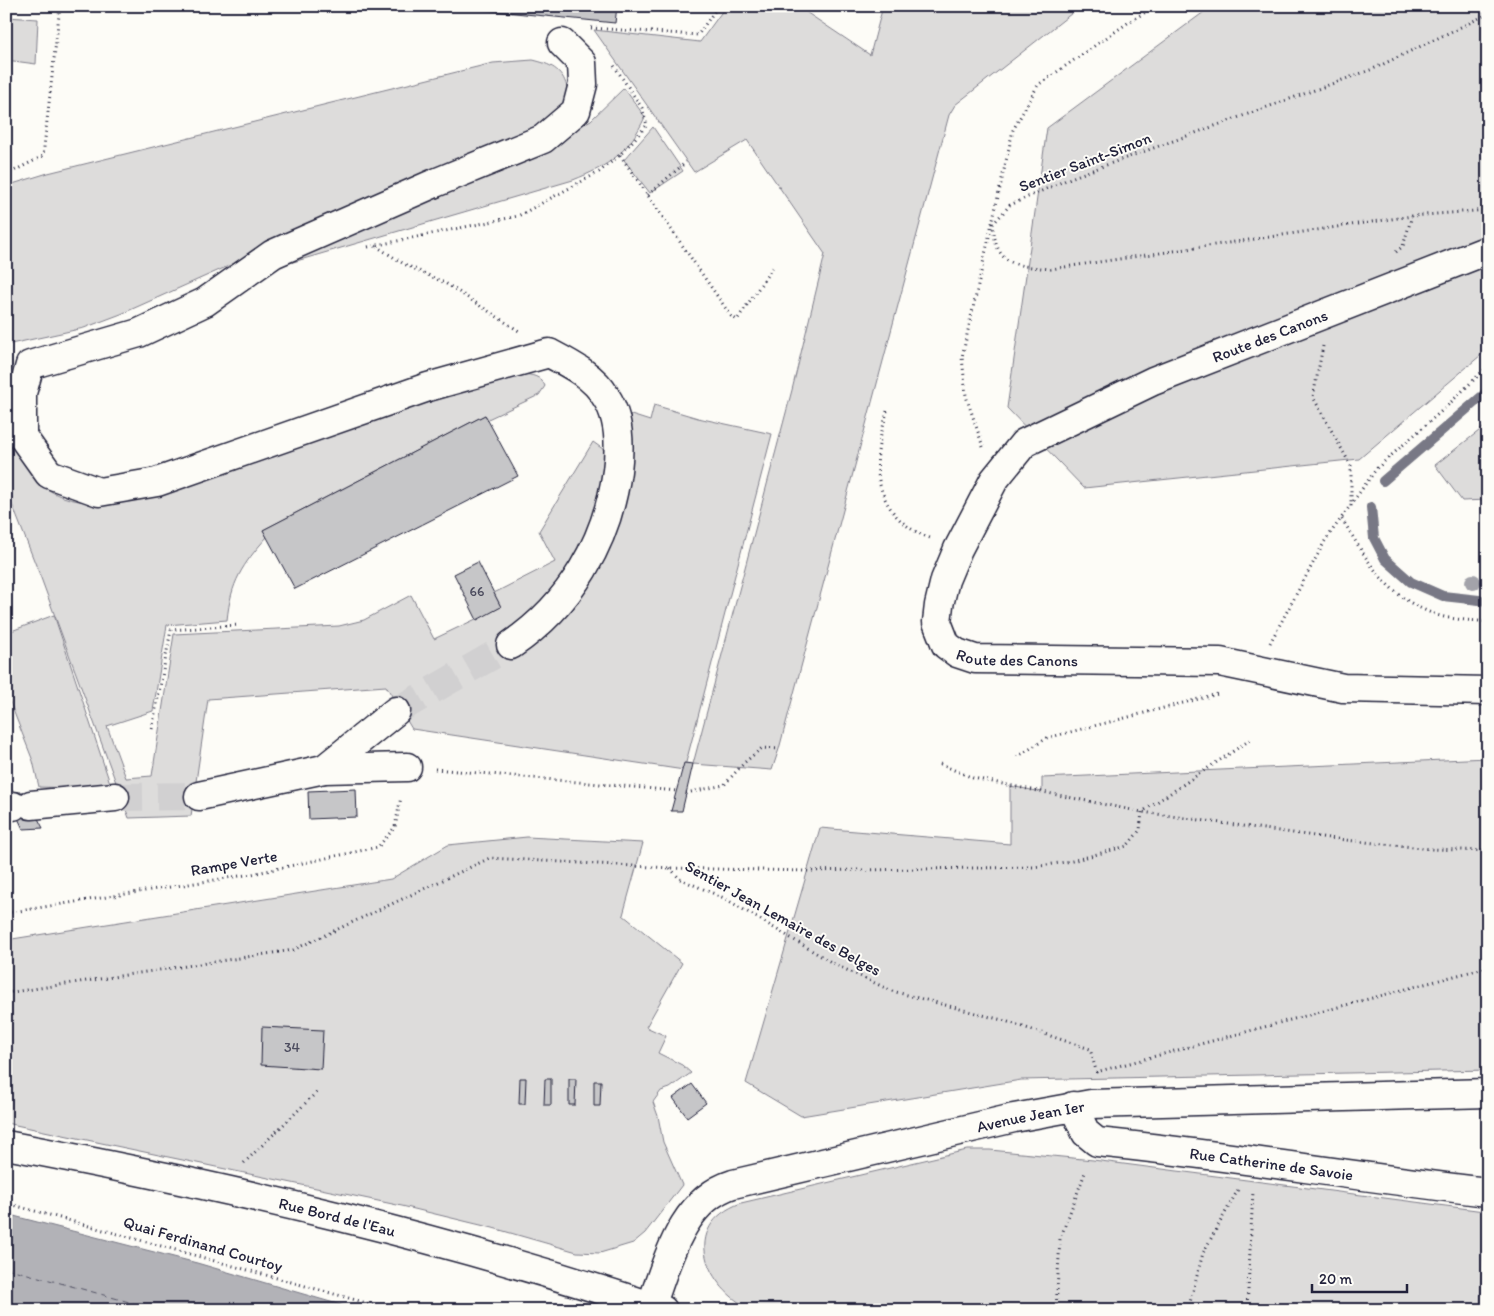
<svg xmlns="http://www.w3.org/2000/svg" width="1494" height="1316" font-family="Itim,sans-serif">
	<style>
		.green { fill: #dddcdb; stroke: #807f8b }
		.water { fill: #b2b2b7; stroke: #787885 }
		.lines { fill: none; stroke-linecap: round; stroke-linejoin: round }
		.stream { stroke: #787885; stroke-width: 10 }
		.ferry { stroke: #545466; stroke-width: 1; stroke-dasharray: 6 5; stroke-linecap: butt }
		.building { fill: #c6c6c8; stroke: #22223b }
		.minor-tunnel { stroke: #d1d0d1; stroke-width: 28; stroke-dasharray: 28 14; stroke-linecap: butt }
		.minor-casing { stroke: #22223b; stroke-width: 31 }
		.major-casing { stroke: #22223b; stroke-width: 31 }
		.path { stroke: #22223b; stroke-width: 3; stroke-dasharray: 1 4; stroke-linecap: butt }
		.minor { stroke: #fdfcf7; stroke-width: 28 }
		.major { stroke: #fdfcf7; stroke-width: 28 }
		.tree { fill: #a3a3aa }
		.labels { text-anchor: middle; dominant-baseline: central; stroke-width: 4; stroke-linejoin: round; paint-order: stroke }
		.number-label { font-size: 14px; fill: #4b4b5e }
		.street-label { font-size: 16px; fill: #22223b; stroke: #fdfcf7 }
	</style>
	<rect width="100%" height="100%" fill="#fdfcf7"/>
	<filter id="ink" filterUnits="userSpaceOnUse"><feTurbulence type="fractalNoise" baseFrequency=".02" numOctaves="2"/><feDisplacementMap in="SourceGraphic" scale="10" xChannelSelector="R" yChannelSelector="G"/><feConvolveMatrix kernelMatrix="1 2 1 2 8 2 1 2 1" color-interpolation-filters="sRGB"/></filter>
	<g filter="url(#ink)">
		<path class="green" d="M 726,6 L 797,6 L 870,55 L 883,6 L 1081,6 L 955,105 L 949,115 L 779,749 L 772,770 L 693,764 L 792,390 L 825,254 L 747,140 L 694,172 L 594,30 L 700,42 Z
			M 1212,6 L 1488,6 L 1488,349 L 1359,459 L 1084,488 L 1007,408 L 1047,128 Z
			M 6,17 L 38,19 L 36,64 L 6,60 Z
			M 533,60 C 550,64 562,69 567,87 C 569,91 570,99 568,103 C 566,109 557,116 553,121 L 121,314 L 84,328 L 6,345 L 6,186 L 48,173 L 493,63 Z
			M 624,88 L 645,117 C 629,152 609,166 573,180 L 259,272 L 545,146 L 591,120 Z
			M 653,127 L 683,171 L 650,193 L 624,160 Z
			M 523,374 C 532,375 541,376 545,386 L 539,395 L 488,419 L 485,415 L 263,530 L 267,537 C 242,565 231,582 227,620 L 167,625 L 153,711 L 107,726 L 126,778 L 152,776 L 174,634 L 339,626 L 364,620 L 411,595 L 434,639 L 501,607 L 494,593 L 555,562 L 539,531 L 593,442 L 607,452 C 602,481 598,514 585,541 C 567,578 536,609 506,635 L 516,655 C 593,605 640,505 628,414 L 650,421 L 654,405 L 698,418 L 772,434 L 684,770 L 412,729 L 386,686 L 208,699 L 191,816 L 129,818 L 41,578 L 6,489 L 6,375 L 12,381 C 12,396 10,412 13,427 C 27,506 84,511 151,495 L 465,387 L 503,376 Z
			M 1488,424 L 1488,500 L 1462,501 L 1435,465 Z
			M 54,615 L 112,789 L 39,787 L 33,761 L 6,692 L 6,633 Z
			M 1488,758 L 1488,1070 L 1021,1080 L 801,1116 L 746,1083 L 820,828 L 1010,844 L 1010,786 L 1042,792 L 1042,778 Z
			M 527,837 L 643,843 L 623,915 L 682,963 L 646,1027 L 666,1036 L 658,1053 L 682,1065 L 691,1073 L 670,1088 L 661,1091 L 653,1102 L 658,1116 L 663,1142 L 682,1185 L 645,1233 L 633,1243 L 600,1253 L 577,1252 L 493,1228 L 402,1206 L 6,1123 L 6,940 L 391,879 L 448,845 Z
			M 967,1150 L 990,1150 L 1093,1160 L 1484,1211 L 1480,1310 L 752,1310 C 706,1288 679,1226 741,1203 Z"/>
		<path class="water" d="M 6,1214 L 197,1263 L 358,1310 L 6,1310 Z"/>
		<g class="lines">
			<path class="stream" d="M 1383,481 L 1488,391
				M 1371,507 L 1374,538 L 1385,559 L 1411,582 L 1443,596 L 1488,601"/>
			<path class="ferry" d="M 6,1268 L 158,1310"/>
		</g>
		<path class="building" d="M 445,6 L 617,6 L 615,23 Z
			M 485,415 L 518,476 L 295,589 L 263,530 Z
			M 478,562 L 501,607 L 477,620 L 454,574 Z
			M 684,763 L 693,764 L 682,811 L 671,811 Z
			M 356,789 L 357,817 L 309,819 L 308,791 Z
			M 6,792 L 24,792 L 43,828 L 23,829 Z
			M 262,1027 L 323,1030 L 321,1069 L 261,1065 Z
			M 520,1078 L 526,1078 L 525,1104 L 519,1104 Z
			M 545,1079 L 551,1079 L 551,1105 L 544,1105 Z
			M 569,1079 L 576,1079 L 575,1105 L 569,1105 Z
			M 594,1081 L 601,1081 L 600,1106 L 594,1106 Z
			M 692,1084 L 706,1103 L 687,1117 L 673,1098 Z"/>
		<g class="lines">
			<path class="minor-tunnel" d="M 396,711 L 511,645
				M 115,797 L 199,796"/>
			<defs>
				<g id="minor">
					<path id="s1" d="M 1488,250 L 1153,381 L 1024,443 L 994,480 L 958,549 L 945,580 L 939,605 L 937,622 L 946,645 L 957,653 L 975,659 L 1220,662 L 1343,688 L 1488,691"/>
					<path d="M 511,645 C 571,604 607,542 617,471 C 620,447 620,418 606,397 C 594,376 570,364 549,353 L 428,387 L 157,482 L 99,492 L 49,474 L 22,436 L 22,393 L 30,365 L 139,333 L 205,302 L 273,254 L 435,183 L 543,139 L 576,111 L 583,84 L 582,63 L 562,43"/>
					<path d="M 324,769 L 396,711"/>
					<path d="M 199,796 L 324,769 L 407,767"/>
					<path d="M 31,805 L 115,797"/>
					<path d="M 6,807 L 13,806"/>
					<path id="s2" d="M 1073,1106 L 1086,1133 L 1097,1142 C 1228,1155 1357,1177 1488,1192"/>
				</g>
				<g id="major">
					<path id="s3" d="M 6,1145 C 229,1187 448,1238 663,1310"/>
					<path id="s4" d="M 651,1306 C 668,1260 682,1200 733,1184 L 1014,1118 L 1091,1104 L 1488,1093"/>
				</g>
			</defs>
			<use href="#minor" class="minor-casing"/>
			<use href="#major" class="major-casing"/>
			<path class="path" d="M 1488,14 L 1373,69 L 1073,177 L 1010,205 L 993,224 C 996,267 1014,265 1051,269 L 1412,216 L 1488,210
				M 591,28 L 698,35 L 718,6
				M 620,155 L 731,316 L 737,320 L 774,265
				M 6,175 L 43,156 L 60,6
				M 648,195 L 686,162
				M 376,246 L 404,264 L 445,283 L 519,331
				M 368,247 L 518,216 L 599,172 L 620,155 L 647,125 L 642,108 L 613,64
				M 1396,252 L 1403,246 L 1412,216
				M 1323,346 L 1313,397 L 1351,466 L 1351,507
				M 887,411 C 884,425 879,439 878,453 C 874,493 893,525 930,538
				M 983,447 L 966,396 L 962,357 L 1013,130 L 1038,85 L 1132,20 L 1156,6
				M 1342,519 C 1368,561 1384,595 1434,614 C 1450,620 1471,620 1488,622
				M 1270,643 L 1325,541 L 1377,468 L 1446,407 L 1488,366
				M 152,729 L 171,630 L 238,625
				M 1017,757 L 1047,738 L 1218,694
				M 940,764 L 973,778 L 1142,812 L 1336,839 L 1432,849 L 1488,851
				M 435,769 L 677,791
				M 686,793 L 724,785 L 745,762 L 762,748 L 779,749
				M 670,868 L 680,879 L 724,898 L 836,965 L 892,991 L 1002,1020 L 1090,1049 L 1097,1074
				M 6,913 L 252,874 L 378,847 L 395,827 L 401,797
				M 6,993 L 293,950 L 490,858 L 670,868 L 806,871 L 1034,867 L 1072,861 L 1127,846 L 1140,830 L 1142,812 L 1250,740
				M 1096,1072 L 1488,967
				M 244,1163 L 317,1092
				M 6,1203 L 392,1310
				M 1056,1310 L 1060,1239 L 1086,1170
				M 1188,1310 L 1203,1253 L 1239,1188
				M 1247,1310 L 1253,1191"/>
			<use href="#minor" class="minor"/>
			<use href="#major" class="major"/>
		</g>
		<circle class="tree" cx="1473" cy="582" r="8"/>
	</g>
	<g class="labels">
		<g class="number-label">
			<text x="477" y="591">66</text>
			<text x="292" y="1047">34</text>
		</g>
		<g class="street-label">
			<text transform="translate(1085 162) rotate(-21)">Sentier Saint-Simon</text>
			<text transform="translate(1270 336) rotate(-21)">Route des Canons</text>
			<text stroke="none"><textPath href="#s1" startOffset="804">Route des Canons</textPath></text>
			<text transform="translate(234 863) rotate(-10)">Rampe Verte</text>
			<text transform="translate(783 918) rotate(29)">Sentier Jean Lemaire des Belges</text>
			<text stroke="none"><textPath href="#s4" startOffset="458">Avenue Jean Ier</textPath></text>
			<text stroke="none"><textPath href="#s2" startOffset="220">Rue Catherine de Savoie</textPath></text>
			<text stroke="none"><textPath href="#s3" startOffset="339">Rue Bord de l'Eau</textPath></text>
			<text transform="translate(203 1244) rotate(16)">Quai Ferdinand Courtoy</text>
		</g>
	</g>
	<rect width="1494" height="1316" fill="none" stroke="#fdfcf7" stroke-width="25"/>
	<rect x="12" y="12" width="1469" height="1291" fill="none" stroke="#22223b" stroke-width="2" filter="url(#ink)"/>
	<path d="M1312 1284v8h95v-8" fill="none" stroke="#22223b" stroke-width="2.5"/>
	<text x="1319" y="1284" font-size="15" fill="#22223b" stroke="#fdfcf7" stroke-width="4" paint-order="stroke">20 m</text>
</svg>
